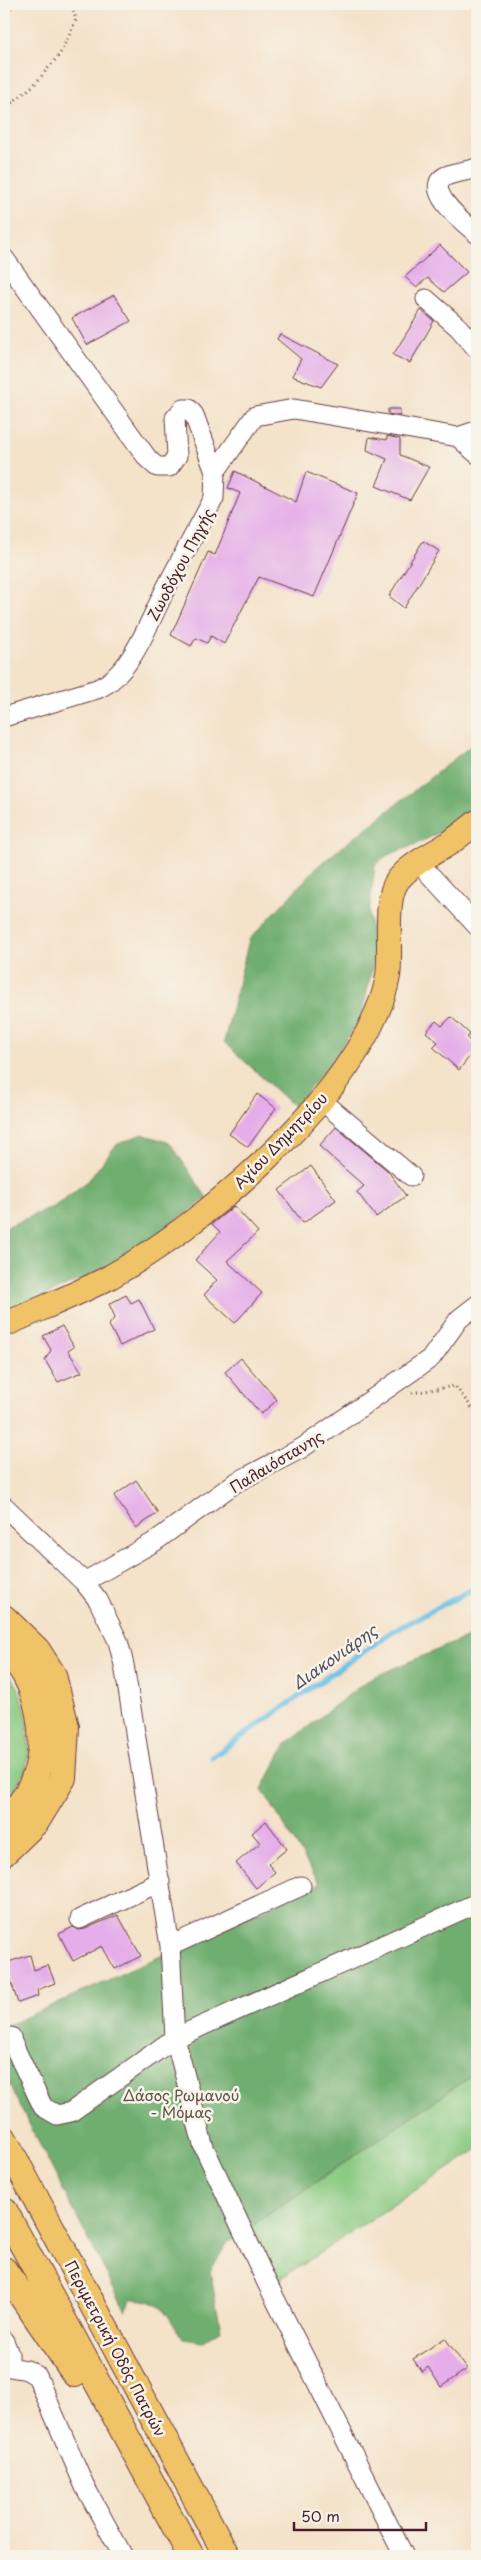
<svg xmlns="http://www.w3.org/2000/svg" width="481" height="2560" font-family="'Playpen Sans',sans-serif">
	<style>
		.green { fill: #8aca82; stroke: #6a7456 }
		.forest { fill: #6fae70; stroke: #5c664e }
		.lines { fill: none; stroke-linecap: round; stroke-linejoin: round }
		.stream { stroke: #6ac1e7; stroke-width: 5.5 }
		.building { fill: #e5ade9 }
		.minor-casing { stroke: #643c43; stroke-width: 21 }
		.major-casing { stroke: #643c43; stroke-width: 26 }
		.highway-casing { stroke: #643c43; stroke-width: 28 }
		.path { stroke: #643c43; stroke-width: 3; stroke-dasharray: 1 4; stroke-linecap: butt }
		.minor { stroke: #fff; stroke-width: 19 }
		.major { stroke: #f1c369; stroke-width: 24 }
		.highway { stroke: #f1c369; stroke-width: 26 }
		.labels { text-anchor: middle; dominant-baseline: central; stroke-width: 5; stroke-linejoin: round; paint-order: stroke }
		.street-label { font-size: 15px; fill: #4a1f2b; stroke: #f7f3e8 }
		.park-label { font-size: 15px; fill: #5d5245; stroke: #f7f3e8 }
		.water-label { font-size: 16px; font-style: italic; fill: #545063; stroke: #f7f3e8 }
	</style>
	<rect width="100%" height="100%" fill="#f7f3e8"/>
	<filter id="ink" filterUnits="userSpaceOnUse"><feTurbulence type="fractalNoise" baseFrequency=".02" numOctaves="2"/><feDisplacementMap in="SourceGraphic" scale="10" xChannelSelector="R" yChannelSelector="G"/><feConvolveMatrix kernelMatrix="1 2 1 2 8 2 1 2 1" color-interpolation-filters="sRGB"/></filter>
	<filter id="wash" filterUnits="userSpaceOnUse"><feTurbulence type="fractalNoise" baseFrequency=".0096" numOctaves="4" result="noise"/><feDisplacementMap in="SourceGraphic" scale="20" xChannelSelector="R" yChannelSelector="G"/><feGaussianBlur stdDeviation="1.12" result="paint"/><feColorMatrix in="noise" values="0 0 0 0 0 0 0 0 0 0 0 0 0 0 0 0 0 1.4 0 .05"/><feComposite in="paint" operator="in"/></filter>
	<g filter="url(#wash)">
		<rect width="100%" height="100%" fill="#f4e2c9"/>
		<path class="green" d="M 4,1667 L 18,1687 L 26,1711 L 29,1749 L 26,1769 L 4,1808 Z
			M 477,2072 L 477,2150 L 277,2281 L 252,2226 Z"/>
		<path class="forest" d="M 4,4 L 14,4 L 4,22 Z
			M 477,741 L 477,809 C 457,824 433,837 409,847 C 394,853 387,853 375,865 L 369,912 L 374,959 L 362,1015 L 332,1061 L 294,1107 L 224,1042 L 249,940 L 318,866 Z
			M 142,1134 L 170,1143 L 207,1198 L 126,1258 L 4,1315 L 4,1228 L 55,1206 L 89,1180 L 116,1145 Z
			M 477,1633 L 477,2072 L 228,2242 L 210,2271 L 221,2330 L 202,2342 L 183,2339 C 166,2314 164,2299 130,2299 L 126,2312 L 4,2075 L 4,2027 L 320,1884 L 262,1789 L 286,1744 L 369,1679 Z"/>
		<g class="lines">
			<path class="stream" d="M 212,1757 L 393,1631 L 477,1587"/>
		</g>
		<g id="blocks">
			<path class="building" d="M 440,245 L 467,272 L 444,292 L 428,278 L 416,287 L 405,277 Z
				M 114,295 L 131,321 L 87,345 L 72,318 Z
				M 421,310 L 434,321 L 410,363 L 393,355 Z
				M 280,334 L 338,364 L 321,387 L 292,376 L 301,359 L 277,339 Z
				M 388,409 L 400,409 L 400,416 L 388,414 Z
				M 387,436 L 400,439 L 400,455 L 429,467 L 410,500 L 376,486 L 387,459 L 367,450 L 369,437 L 387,440 Z
				M 235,471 L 296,502 L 306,472 L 358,493 L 314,597 L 259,577 L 224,644 L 211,636 L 207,643 L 196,638 L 191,646 L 171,635 L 208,552 L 215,555 L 240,493 L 228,488 Z
				M 423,541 L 439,551 L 404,608 L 389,596 Z
				M 451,1017 L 470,1034 L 467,1038 L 477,1047 L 459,1070 L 433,1047 L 438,1042 L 426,1032 L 436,1021 L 442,1026 Z
				M 257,1094 L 276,1108 L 248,1147 L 229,1134 Z
				M 336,1127 L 388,1171 L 406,1196 L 376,1217 L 357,1192 L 364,1186 L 319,1146 Z
				M 311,1166 L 336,1200 L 303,1223 L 279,1190 Z
				M 234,1206 L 258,1232 L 227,1261 L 262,1293 L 235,1323 L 204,1295 L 217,1280 L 195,1260 L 220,1232 L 212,1224 Z
				M 126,1295 L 131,1303 L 139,1299 L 154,1329 L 120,1346 L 109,1325 L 115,1317 L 109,1304 Z
				M 62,1326 L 74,1347 L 68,1351 L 82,1372 L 58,1382 L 45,1360 L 51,1350 L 43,1336 Z
				M 241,1358 L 277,1400 L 261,1414 L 225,1372 Z
				M 136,1480 L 158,1513 L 136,1528 L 114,1496 Z
				M 266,1821 L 287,1849 L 268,1864 L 275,1872 L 256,1888 L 236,1863 L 260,1843 L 252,1833 Z
				M 118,1915 L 141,1956 L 115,1969 L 102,1946 L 73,1961 L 59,1934 L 73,1927 L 79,1930 L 85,1929 Z
				M 30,1955 L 34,1970 L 48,1965 L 55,1983 L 37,1990 L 38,1996 L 18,2003 L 5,1963 Z
				M 445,2338 L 467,2369 L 441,2387 L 428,2367 L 422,2372 L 413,2359 Z"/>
		</g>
	</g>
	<g filter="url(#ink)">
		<use href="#blocks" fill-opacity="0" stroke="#643c43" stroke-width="1"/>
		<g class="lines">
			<defs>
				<path id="minor" d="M 477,168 C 468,171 455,172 446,176 C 420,189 467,225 477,234
					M 4,258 L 148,459 L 157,467 L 169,467 L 177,456 L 175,418 L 183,409 L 189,409 L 194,415 L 215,472
					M 426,299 L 458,327 L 477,349
					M 458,437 L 473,432 L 477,433
					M 4,717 L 97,689 C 132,675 150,619 167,586 C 182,557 198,528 214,498 L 215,472 L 255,416 L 294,409 L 458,437 L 477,454
					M 418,862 L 477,926
					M 321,1100 L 411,1176
					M 4,1506 L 84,1582 L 98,1600 L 118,1641 L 124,1665 L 170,1946 L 175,2038 L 203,2145 L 267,2283 L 404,2556
					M 84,1582 L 154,1542 L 235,1483 L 302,1448 L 431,1358 L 459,1319 L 477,1305
					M 80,1919 L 160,1882
					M 170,1946 L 301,1886
					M 11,2037 L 12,2042 L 43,2107 L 57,2115 L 71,2112 L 175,2038 L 477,1903
					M 4,2341 L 9,2354 L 9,2367
					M 4,2366 L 27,2370 L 37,2376 L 85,2487 L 123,2556"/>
				<path id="major" d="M 4,1325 C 39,1309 76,1295 110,1277 C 203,1224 335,1112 377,1012 C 382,1001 386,987 388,976 C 392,951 383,899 398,880 C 412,863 432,854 450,843 C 459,836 468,829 477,822"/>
				<path id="highway" d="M 4,1618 L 37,1650 L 53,1675 L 66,1727 L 63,1778 L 36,1822 L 4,1853
					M 4,1649 C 39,1680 51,1739 33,1781 C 27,1796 15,1811 4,1822
					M 4,2139 L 227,2556
					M 4,2210 L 191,2556
					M 4,2270 L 75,2374"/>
			</defs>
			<use href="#minor" class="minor-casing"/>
			<use href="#major" class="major-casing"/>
			<use href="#highway" class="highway-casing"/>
			<path class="path" d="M 4,109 L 34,85 L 60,54 L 76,20 L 72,4
				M 412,1393 L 455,1386 L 477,1414"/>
			<use href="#minor" class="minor"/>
			<use href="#major" class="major"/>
			<use href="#highway" class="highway"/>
		</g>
	</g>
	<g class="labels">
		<g class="street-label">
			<text transform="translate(180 564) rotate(-62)">Ζωοδόχου Πηγής</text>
			<text transform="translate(280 1140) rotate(-46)">Αγίου Δημητρίου</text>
			<text transform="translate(276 1461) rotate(-31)">Παλαιόστανης</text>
			<text transform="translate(116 2348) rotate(62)">Περιμετρική Οδός Πατρών</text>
		</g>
		<g class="park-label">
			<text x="181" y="2094">Δάσος Ρωμανού<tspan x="181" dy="17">- Μόμας</tspan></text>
		</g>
		<g class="water-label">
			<text transform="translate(334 1656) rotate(-35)">Διακονιάρης</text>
		</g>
	</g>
	<rect width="481" height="2560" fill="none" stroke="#f7f3e8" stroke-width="20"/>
	<path d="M294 2522v8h132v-8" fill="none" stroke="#4a1f2b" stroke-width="2.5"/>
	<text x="301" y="2522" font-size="15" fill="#4a1f2b" stroke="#f7f3e8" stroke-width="4" paint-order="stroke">50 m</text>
</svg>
